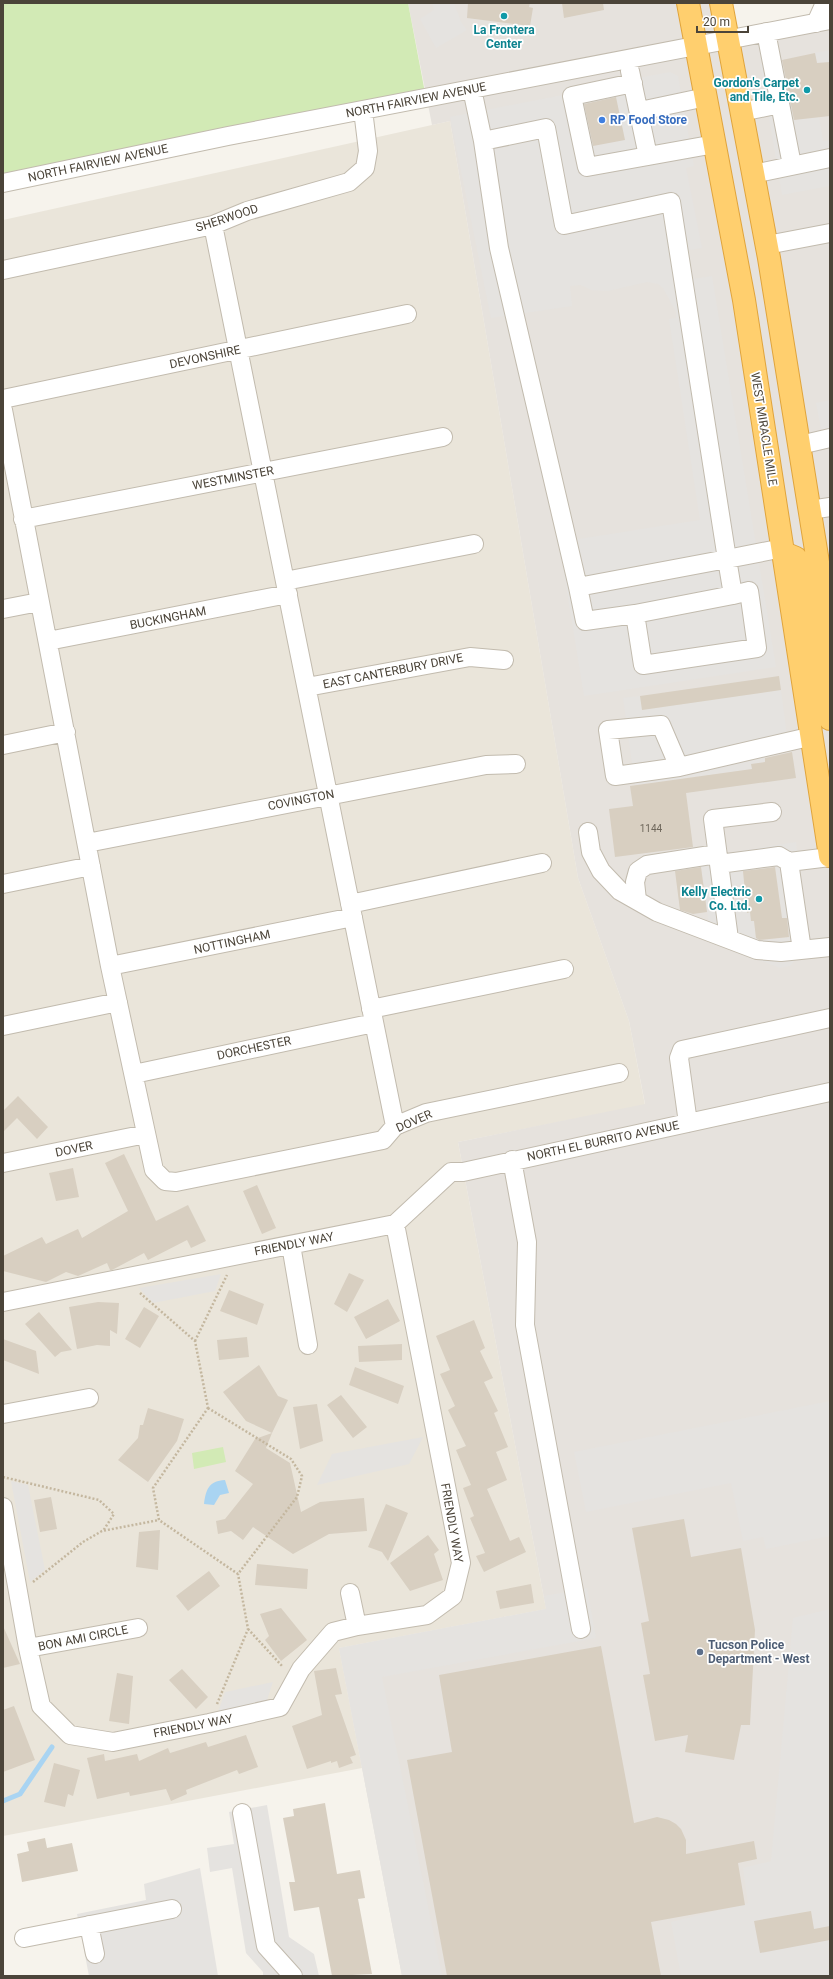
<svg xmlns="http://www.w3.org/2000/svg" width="833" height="1979" font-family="Roboto,sans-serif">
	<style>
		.residential { fill: #eae5da }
		.industrial { fill: #e6e2dd }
		.green { fill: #d2eab5 }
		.parking { fill: #e5e3e0; fill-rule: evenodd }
		.water { fill: #a9d4f2 }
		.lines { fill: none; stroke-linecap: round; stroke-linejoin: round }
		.stream { stroke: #a9d4f2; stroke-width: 5 }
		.building { fill: #d8cfc1 }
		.minor-casing { stroke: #c2bbae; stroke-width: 20 }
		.highway-casing { stroke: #e0a43c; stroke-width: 24 }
		.path { stroke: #c4b79f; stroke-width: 2.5; stroke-dasharray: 2 2; stroke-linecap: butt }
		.minor { stroke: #fff; stroke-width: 18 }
		.highway { stroke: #ffcf6e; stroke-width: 22 }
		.culture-dot { fill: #0f9aa8; stroke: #fff; stroke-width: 1.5 }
		.shop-dot { fill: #3f7fe0; stroke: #fff; stroke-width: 1.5 }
		.service-dot { fill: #5c6f8a; stroke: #fff; stroke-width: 1.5 }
		.labels { text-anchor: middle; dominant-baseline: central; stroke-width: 3.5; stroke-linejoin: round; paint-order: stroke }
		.number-label { font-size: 10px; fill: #6e675b }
		.culture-label { font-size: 12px; font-weight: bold; fill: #0d838f; stroke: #fff; text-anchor: end }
		.street-label { font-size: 12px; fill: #4b4439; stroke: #fff }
		.shop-label { font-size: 12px; font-weight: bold; fill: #366cbe; stroke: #fff; text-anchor: start }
		.service-label { font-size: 12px; font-weight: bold; fill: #4e5e75; stroke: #fff; text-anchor: start }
	</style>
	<rect width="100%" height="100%" fill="#f6f3ec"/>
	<path class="residential" d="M 450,121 L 578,878 L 629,1021 L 645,1105 L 458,1142 L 546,1609 L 339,1648 L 362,1768 L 3,1836 L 3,220 Z"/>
	<path class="industrial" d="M 408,3 L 721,3 L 728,40 L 830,20 L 830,1976 L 402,1976 L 339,1648 L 546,1609 L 458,1142 L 645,1104 L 629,1021 L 578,878 L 450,121 L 432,125 Z"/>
	<path class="green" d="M 3,3 L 408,3 L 426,98 L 3,183 Z
		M 223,1447 L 226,1462 L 194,1469 L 192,1453 Z"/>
	<path class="parking" d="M 432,3 L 454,3 L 461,22 L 467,30 L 436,48 L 420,19 L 434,10 Z
		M 830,50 L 830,62 L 817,63 L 815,53 Z
		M 780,60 L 790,120 L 819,117 L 823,141 L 830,140 L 830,186 L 782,195 L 760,64 Z
		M 670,72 L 678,76 L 694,166 L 686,168 L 702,248 L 676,252 L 680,281 L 712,276 L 776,667 L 584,696 L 559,542 L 700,520 L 669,319 L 676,318 L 676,312 L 663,288 L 658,284 L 647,282 L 608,291 L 591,290 L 581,285 L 570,286 L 572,306 L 491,318 L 450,117 L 578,92 L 578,89 Z
		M 830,400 L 830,443 L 824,445 L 816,403 Z
		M 781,690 L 789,751 L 764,754 L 765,762 L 752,764 L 752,769 L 635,785 L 623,698 L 640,696 L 642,710 Z
		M 796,842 L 810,958 L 796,959 L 790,966 L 780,968 L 711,942 L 700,857 ZM 775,866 L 782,915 L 774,919 L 788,918 L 790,937 L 756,941 L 754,921 L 751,921 L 750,912 L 747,912 L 746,904 L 740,905 L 738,895 L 746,894 L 743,871 Z
		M 221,1274 L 215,1291 L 153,1303 L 139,1288 Z
		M 830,1401 L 830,1536 L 766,1549 L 763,1537 L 743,1541 L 731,1483 L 586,1512 L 574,1452 Z
		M 423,1437 L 409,1464 L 317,1485 L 332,1454 Z
		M 11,1481 L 28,1485 L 45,1570 L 30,1582 Z
		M 587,1588 L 596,1638 L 382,1677 L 442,1976 L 402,1976 L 339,1648 L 546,1609 L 544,1596 Z
		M 830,1609 L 830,1976 L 681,1976 L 671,1922 L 748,1903 L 743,1868 L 771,1861 L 793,1618 Z
		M 273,1682 L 265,1706 L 217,1715 L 225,1692 Z
		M 267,1805 L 289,1937 L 314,1954 L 319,1976 L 263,1976 L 263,1972 L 246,1953 L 232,1868 L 210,1872 L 207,1848 L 234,1844 L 229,1812 Z
		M 200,1868 L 218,1976 L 89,1976 L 77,1914 L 146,1900 L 144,1884 Z"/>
	<path class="water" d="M 225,1480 L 229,1493 L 220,1495 L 214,1505 L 204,1504 C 206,1489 209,1481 225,1480 Z"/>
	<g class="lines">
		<path class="stream" d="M 3,1801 L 20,1794 L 52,1747"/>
	</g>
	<path class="building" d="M 468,3 L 530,3 L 529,7 L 533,8 L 530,26 L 467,18 Z
		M 562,3 L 603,3 L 604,10 L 564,18 Z
		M 815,53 L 817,63 L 830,62 L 830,116 L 794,120 L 782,60 Z
		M 616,97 L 625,140 L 593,146 L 584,104 Z
		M 779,676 L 781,690 L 642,710 L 640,696 Z
		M 792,752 L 796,778 L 686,793 L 693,847 L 615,857 L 609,809 L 633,806 L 630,786 L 752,769 L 751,764 L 765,762 L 765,758 Z
		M 701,867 L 707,912 L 693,914 L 680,910 L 675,871 Z
		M 775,867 L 782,918 L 787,918 L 789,937 L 759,940 L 756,938 L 754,921 L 751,921 L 750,912 L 747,913 L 743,871 Z
		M 18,1096 L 48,1127 L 37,1139 L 17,1118 L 3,1132 L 3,1111 Z
		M 124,1154 L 156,1221 L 188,1205 L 206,1241 L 191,1248 L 187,1240 L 148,1260 L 144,1253 L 112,1270 L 110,1270 L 107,1263 L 78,1276 L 66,1272 L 46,1282 L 3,1271 L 3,1256 L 42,1237 L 46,1244 L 78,1229 L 82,1238 L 128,1211 L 105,1163 Z
		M 73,1168 L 79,1197 L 56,1201 L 49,1173 Z
		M 257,1185 L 276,1228 L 262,1234 L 243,1191 Z
		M 349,1273 L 364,1280 L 347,1312 L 334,1304 Z
		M 229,1290 L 264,1304 L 257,1325 L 220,1311 Z
		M 388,1299 L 400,1321 L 366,1339 L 354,1317 Z
		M 98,1302 L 119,1303 L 117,1334 L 110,1330 L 110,1346 L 97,1345 L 77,1349 L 69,1307 Z
		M 144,1307 L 159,1316 L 140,1348 L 125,1339 Z
		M 39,1312 L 72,1350 L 61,1352 L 55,1357 L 25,1324 Z
		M 474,1320 L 485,1348 L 480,1351 L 493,1378 L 484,1382 L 498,1411 L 494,1413 L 508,1447 L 496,1452 L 507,1480 L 487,1489 L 510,1541 L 519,1537 L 526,1552 L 484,1572 L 476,1556 L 485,1553 L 470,1518 L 474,1516 L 463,1488 L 471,1485 L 456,1450 L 466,1446 L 448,1410 L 455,1406 L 440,1374 L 450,1370 L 436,1336 Z
		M 247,1337 L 249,1357 L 219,1360 L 217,1340 Z
		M 3,1339 L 36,1351 L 39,1374 L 3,1360 Z
		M 402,1344 L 402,1360 L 359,1362 L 358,1346 Z
		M 259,1365 L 278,1396 L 288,1400 L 272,1433 L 246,1421 L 223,1392 Z
		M 355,1367 L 404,1386 L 398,1404 L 349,1385 Z
		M 341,1395 L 367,1427 L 353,1438 L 327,1405 Z
		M 317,1404 L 323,1441 L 300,1449 L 293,1407 Z
		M 148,1408 L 184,1419 L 177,1441 L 148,1482 L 118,1460 L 138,1438 L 140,1425 L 143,1425 Z
		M 272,1433 L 266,1448 L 290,1463 L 301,1512 L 320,1502 L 364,1498 L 367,1531 L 329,1534 L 293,1554 L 253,1527 L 243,1540 L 231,1531 L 218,1534 L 216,1521 L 225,1519 L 253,1484 L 235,1471 L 255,1439 Z
		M 51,1497 L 57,1529 L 40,1532 L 34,1500 Z
		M 386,1504 L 408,1513 L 388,1561 L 382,1552 L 368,1547 Z
		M 684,1519 L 691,1557 L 741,1548 L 755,1630 L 750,1725 L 741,1725 L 734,1760 L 685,1752 L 688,1735 L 655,1741 L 643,1675 L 650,1674 L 641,1623 L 649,1621 L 632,1528 Z
		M 160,1530 L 158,1570 L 136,1567 L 139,1532 Z
		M 428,1535 L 439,1550 L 434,1554 L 443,1580 L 410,1591 L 390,1563 Z
		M 257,1564 L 308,1569 L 307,1589 L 255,1585 Z
		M 209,1571 L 220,1586 L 188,1611 L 176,1596 Z
		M 531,1584 L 534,1603 L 500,1609 L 496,1591 Z
		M 281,1608 L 307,1640 L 281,1661 L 265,1640 L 269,1636 L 260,1614 Z
		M 3,1626 L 20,1664 L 3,1668 Z
		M 601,1646 L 634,1823 L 657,1817 L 669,1820 L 676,1824 L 681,1829 L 686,1840 L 686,1854 L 754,1841 L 757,1859 L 738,1863 L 745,1905 L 651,1922 L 661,1976 L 447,1976 L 407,1760 L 452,1752 L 439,1675 Z
		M 336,1668 L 342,1694 L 335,1695 L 356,1755 L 350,1757 L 353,1763 L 339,1768 L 337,1761 L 331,1763 L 331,1761 L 307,1769 L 292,1726 L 322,1715 L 314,1671 Z
		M 182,1669 L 208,1697 L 196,1709 L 169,1680 Z
		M 117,1673 L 133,1676 L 129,1724 L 109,1721 Z
		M 14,1706 L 35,1760 L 3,1772 L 3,1710 Z
		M 246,1735 L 258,1767 L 239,1774 L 237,1770 L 186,1790 L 187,1794 L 171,1801 L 166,1789 L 130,1796 L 129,1792 L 97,1799 L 87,1758 L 104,1754 L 105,1761 L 137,1754 L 139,1761 L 168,1748 L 170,1753 L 206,1742 L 208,1747 Z
		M 54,1763 L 80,1770 L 73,1796 L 68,1794 L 65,1807 L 44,1802 Z
		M 325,1803 L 337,1874 L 360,1870 L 365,1898 L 358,1899 L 372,1974 L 332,1976 L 319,1907 L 294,1911 L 289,1882 L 295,1882 L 283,1818 L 294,1816 L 293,1809 Z
		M 45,1838 L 47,1848 L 72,1843 L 78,1871 L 22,1882 L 17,1854 L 29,1851 L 27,1842 Z
		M 811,1911 L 814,1929 L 830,1926 L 830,1940 L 760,1953 L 754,1921 Z"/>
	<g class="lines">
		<defs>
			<path id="minor" d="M 816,23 L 825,3
				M 766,32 L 792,165
				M 630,71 L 648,156
				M 633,83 L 572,96 L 587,167 L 715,144
				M 472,89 L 483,141 L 499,248 L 578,587
				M 640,111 L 706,97
				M 741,112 L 780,104
				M 483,141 L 546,128 L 564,225 L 671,202 L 727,559 L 578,587 L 585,621 L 635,614 L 643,665 L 757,648 L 749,591 L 733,595 L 727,559 L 783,548
				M 753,174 L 830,158
				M 3,183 L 228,136 L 830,20
				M 213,225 L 395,1126
				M 767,245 L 830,233
				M 3,270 L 213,225 L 247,211 L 349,182 L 365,168 L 368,151 L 363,110
				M 3,399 L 407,314
				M 3,410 L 110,966 L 154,1170 L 165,1181 L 176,1182 L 383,1140 L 395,1126 L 426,1113 L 619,1073
				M 800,445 L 830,438
				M 810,510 L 830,507
				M 23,519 L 443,437
				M 285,581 L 474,544
				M 3,609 L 39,602
				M 635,614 L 733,595
				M 48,641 L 288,594
				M 307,687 L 470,657 L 504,660
				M 661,725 L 679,767 L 615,776 L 608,730 Z
				M 3,745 L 66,732
				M 679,767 L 813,736
				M 588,832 L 591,852 L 601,871 L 620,891 L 657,912 L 757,950 L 781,952 L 830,947
				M 87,843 L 486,765 L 516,764
				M 789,862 L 802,950
				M 719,864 L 779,856 L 789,862 L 830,857
				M 3,884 L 91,866
				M 637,900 L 635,882 L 638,871 L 647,865 L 717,854
				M 350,904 L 542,863
				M 729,939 L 713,819 L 772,812
				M 110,966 L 353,917
				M 371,1009 L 564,969
				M 3,1026 L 118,1002
				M 134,1074 L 374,1023
				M 688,1123 L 679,1058 L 682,1050 L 830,1018
				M 512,1160 L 527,1242 L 525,1325 L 581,1629
				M 3,1163 L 146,1134
				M 395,1224 L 451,1172 L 463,1172 L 830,1092
				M 291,1245 L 308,1345
				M 3,1302 L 395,1224
				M 3,1414 L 89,1398
				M 3,1507 L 28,1648 L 41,1706 L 70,1735 L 113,1742 L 209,1723 L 280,1707 L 301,1669 L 333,1632 L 357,1626 L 427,1615 L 453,1596 L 461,1563 L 395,1224
				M 350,1593 L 357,1626
				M 28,1648 L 138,1628
				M 242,1813 L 266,1946 L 293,1976
				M 89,1925 L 95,1954
				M 24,1938 L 172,1909"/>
			<path id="highway" d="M 688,3 L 744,300 L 830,856
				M 721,3 L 769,258 L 830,637
				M 784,553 L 796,558 L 807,577 L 830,719"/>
		</defs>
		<use href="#minor" class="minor-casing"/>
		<use href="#highway" class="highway-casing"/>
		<path class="path" d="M 140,1293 L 195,1341 L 208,1408
			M 195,1341 L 227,1275
			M 208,1408 L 291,1459 L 302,1476 L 297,1497 L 238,1574 L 159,1520 L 153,1488 Z
			M 3,1477 L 99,1500 L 114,1514 L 103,1531
			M 33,1582 L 83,1542 L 102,1531 L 159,1520
			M 248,1629 L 283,1667
			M 217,1704 L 248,1629 L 238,1574"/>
		<use href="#minor" class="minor"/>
		<use href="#highway" class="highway"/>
	</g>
	<g class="culture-dot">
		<circle cx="504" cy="16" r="4"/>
		<circle cx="807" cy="90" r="4"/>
		<circle cx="759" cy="899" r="4"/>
	</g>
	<circle class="shop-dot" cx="602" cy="120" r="4"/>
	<circle class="service-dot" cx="700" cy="1652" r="4"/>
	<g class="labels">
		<g class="number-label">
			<text x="651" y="828">1144</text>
		</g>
		<g class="culture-label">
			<text x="504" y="30" text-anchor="middle">La Frontera<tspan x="504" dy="14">Center</tspan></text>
			<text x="799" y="83">Gordon's Carpet<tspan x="799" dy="14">and Tile, Etc.</tspan></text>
			<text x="751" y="892">Kelly Electric<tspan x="751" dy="14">Co. Ltd.</tspan></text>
		</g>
		<g class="street-label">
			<text transform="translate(416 100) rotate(-11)">NORTH FAIRVIEW AVENUE</text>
			<text transform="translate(98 163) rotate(-12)">NORTH FAIRVIEW AVENUE</text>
			<text transform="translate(227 218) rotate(-18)">SHERWOOD</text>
			<text transform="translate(205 357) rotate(-12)">DEVONSHIRE</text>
			<text transform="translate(764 429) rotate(81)">WEST MIRACLE MILE</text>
			<text transform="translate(233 478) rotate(-11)">WESTMINSTER</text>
			<text transform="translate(168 618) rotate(-11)">BUCKINGHAM</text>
			<text transform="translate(393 671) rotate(-11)">EAST CANTERBURY DRIVE</text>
			<text transform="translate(301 800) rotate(-11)">COVINGTON</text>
			<text transform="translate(232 942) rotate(-12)">NOTTINGHAM</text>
			<text transform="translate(254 1048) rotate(-12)">DORCHESTER</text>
			<text transform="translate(414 1121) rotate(-24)">DOVER</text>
			<text transform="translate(603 1141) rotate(-12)">NORTH EL BURRITO AVENUE</text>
			<text transform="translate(74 1149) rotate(-12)">DOVER</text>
			<text transform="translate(294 1244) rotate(-11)">FRIENDLY WAY</text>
			<text transform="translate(452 1523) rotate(80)">FRIENDLY WAY</text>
			<text transform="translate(83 1638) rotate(-11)">BON AMI CIRCLE</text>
			<text transform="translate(193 1726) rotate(-11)">FRIENDLY WAY</text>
		</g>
		<g class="shop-label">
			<text x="610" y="120">RP Food Store</text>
		</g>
		<g class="service-label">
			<text x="708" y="1645">Tucson Police<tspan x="708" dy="14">Department - West</tspan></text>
		</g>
	</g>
	<rect width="833" height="1979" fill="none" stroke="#4b4439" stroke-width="8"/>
	<path d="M697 26v6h51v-6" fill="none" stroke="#4b4439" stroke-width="2"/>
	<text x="703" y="26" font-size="12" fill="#4b4439" stroke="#ffffff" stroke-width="3" paint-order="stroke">20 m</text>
</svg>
